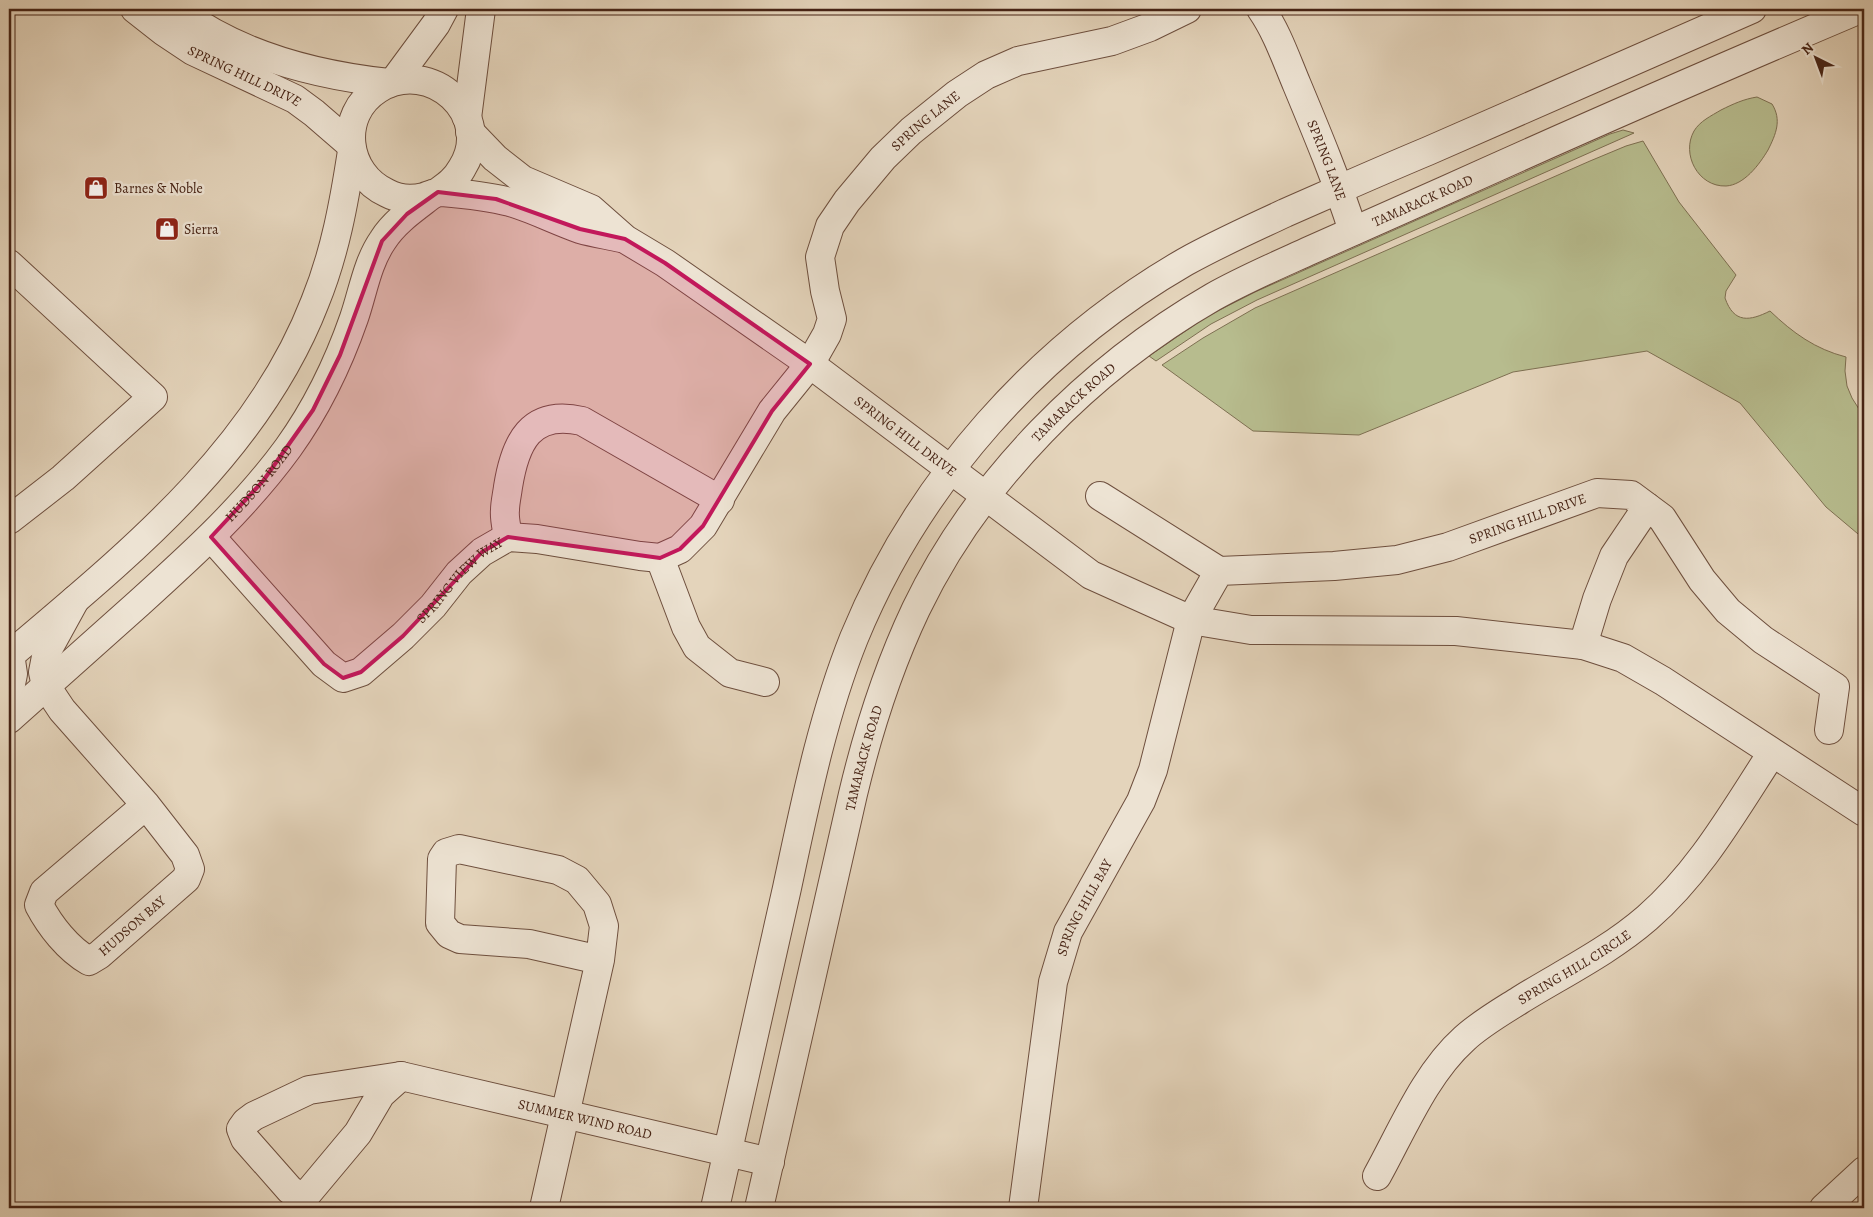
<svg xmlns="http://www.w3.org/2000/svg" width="1873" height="1217" font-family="Alegreya,serif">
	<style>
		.green { fill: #b7bc8e; stroke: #7e7052 }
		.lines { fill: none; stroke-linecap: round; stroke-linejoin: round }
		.minor-casing { stroke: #6e4f3e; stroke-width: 30 }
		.minor { stroke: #ede3d3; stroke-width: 28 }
		.marked { fill: #c2185b; fill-opacity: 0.2; stroke: #c2185b; stroke-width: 4; stroke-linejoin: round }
		.labels { text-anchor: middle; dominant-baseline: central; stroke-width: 5; stroke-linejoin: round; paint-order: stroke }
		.street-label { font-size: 14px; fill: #462315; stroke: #ede3d3 }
		.poi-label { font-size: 14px; fill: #462315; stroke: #ede3d3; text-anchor: start }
	</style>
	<rect width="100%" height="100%" fill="#e4d4bb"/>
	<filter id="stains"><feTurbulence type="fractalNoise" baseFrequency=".004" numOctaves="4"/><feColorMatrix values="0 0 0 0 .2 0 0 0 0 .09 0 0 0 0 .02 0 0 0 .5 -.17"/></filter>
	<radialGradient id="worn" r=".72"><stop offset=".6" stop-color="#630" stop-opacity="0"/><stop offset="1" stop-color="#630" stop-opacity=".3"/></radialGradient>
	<path class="green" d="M 1757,97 L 1772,104 C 1782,120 1776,134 1768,150 C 1759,165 1744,185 1726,186 C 1698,187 1681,154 1694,131 C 1700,121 1711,116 1721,110 C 1733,104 1744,99 1757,97 Z
		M 1623,130 L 1634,133 L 1257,300 L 1211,324 L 1156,361 L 1149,356 L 1206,317 L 1255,292 L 1610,134 Z
		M 1643,141 L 1679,202 L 1736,275 L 1726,291 L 1725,298 C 1734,324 1750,321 1770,311 C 1793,333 1815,349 1846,357 L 1845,371 L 1847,386 L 1852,398 L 1864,417 L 1864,539 L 1826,507 L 1740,403 L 1647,351 L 1513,372 L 1359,435 L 1253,431 L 1162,365 L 1203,338 L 1255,308 L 1590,161 L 1626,146 Z"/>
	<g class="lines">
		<defs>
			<g id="minor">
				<path id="s1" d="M 135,9 L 163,31 L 193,51 L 295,99 L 314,113 L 351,145"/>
				<path d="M 177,9 C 237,55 315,75 389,83"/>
				<path id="s2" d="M 1261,9 C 1277,32 1286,59 1297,85 C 1317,133 1337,181 1353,231"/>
				<path d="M 394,81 L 436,24 L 444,9"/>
				<path d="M 467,118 L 481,9"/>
				<path id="s3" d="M 470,132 L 495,158 L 523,180 L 591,209 L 625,239 L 665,263 L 810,364 L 1091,575 L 1191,620 L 1251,630 L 1456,631 L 1583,645 L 1623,658 L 1663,681 L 1864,812"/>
				<path d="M 438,192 C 448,185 456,179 462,168 C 495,116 431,56 378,89 C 337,115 345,174 387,193 C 398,199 412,200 424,197 C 430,195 436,192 442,192 C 465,194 487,196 510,202 C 534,209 557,221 580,229 C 594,233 608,235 621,238"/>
				<path d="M 9,264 L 153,397 L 63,478 L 9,520"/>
				<path d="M 1100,496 L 1219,571"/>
				<path id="s4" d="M 211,537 L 324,664 L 343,678 L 361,672 L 403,636 L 433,606 L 459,573 L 482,552 L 508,537 L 537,539 L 640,556 L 660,558 L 680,549 L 703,526 L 772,411 L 810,364 L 827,334 L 832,319 L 825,291 L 820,257 L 830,226 L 847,201 L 883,158 L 911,131 L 957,94 L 986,75 L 1018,61 L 1112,41 L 1150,27 L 1187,9"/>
				<path d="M 508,537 C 507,529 504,519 505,510 C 505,503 507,495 508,487 C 515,443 530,409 582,421 L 720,500"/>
				<path d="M 660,558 L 686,627 L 697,647 L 730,673 L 765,682"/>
				<path d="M 75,600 L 47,651 L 43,672 L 46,686 L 62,710 L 146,805 L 185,855 L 190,869 L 186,879 L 99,955 L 89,961 C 68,949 50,926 39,905 L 44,892 L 146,805"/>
				<path d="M 1583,645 L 1597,599 L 1614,556 L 1647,507"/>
				<path d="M 9,647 L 13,674 L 9,694"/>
				<path d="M 9,656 C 128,555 257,452 315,302 C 335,253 344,203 352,151"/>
				<path id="s5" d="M 9,719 C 52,681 95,642 139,603 C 192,555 245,507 288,448 C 316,409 338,364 354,318 C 363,292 367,263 383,240 C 395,221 415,208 433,194"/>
				<path d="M 401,1076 L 381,1094 L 358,1133 L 307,1194 L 300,1196 L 290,1190 L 245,1139 L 241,1129 L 246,1122 L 254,1116 L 309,1090 Z"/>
				<path id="s6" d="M 401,1076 L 770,1162"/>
				<path id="s7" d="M 1377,1176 C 1402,1131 1425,1074 1464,1039 C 1480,1024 1501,1012 1520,1000 C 1562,974 1609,951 1647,918 C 1700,872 1734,811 1772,753"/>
				<path d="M 544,1208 L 600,960 L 604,926 L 597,904 L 577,880 L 558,870 L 459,849 L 446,853 L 442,859 L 440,923 L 449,934 L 460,939 L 529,944 L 600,960"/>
				<path d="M 715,1208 C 739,1101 763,995 787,888 C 805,804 822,718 854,638 C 918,482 1038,347 1185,262 C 1217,244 1251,229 1285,213 C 1333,192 1380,171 1428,151 C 1536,104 1644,56 1752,9"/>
				<path id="s8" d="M 759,1208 L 853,794 C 868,731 888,668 916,609 C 978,480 1090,368 1213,297 C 1245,279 1278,265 1311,250 C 1356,230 1401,210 1446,190 C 1583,128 1721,68 1860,9"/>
				<path id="s9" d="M 1023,1208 L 1053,982 L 1068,932 L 1141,801 L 1153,770 L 1191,620 L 1219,571 L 1334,566 L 1397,560 L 1448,547 L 1597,493 L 1631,495 L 1662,518 L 1702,580 L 1728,611 L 1763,640 L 1835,687 L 1829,730"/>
				<path d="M 1824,1208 L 1864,1171"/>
			</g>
		</defs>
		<use href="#minor" class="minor-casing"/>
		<use href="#minor" class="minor"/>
	</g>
	<path class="marked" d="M 438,192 L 496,199 L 580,229 L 625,239 L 665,263 L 810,364 L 772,411 L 703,526 L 680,549 L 660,558 L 508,537 L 482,552 L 403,636 L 361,672 L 343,678 L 324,664 L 211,537 L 263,481 L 313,410 L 340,355 L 382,241 L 407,214 Z"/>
	<defs>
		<symbol id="shop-square" viewBox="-11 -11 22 22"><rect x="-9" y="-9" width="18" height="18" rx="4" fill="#8f2418" stroke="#ede3d3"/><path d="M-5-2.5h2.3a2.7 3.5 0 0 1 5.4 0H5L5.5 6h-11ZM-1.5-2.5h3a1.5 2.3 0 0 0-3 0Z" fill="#fff"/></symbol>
	</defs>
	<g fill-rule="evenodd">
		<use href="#shop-square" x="82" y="174" width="28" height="28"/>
		<use href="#shop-square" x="153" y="215" width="28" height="28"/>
	</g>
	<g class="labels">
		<g class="street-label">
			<text stroke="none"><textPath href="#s1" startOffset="129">SPRING HILL DRIVE</textPath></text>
			<text stroke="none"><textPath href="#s4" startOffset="1105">SPRING LANE</textPath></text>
			<text stroke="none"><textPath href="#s2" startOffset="165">SPRING LANE</textPath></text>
			<text stroke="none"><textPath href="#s8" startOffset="1288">TAMARACK ROAD</textPath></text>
			<text stroke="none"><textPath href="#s8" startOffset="882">TAMARACK ROAD</textPath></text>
			<text stroke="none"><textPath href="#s3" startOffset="534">SPRING HILL DRIVE</textPath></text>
			<text stroke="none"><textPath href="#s5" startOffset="344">HUDSON ROAD</textPath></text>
			<text stroke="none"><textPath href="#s9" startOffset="990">SPRING HILL DRIVE</textPath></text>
			<text stroke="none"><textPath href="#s4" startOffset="348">SPRING VIEW WAY</textPath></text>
			<text stroke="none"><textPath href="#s8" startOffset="462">TAMARACK ROAD</textPath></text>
			<text stroke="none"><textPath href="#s9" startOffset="309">SPRING HILL BAY</textPath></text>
			<text transform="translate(132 926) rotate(-41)">HUDSON BAY</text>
			<text stroke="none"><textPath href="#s7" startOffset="295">SPRING HILL CIRCLE</textPath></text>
			<text stroke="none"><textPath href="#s6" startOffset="189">SUMMER WIND ROAD</textPath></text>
		</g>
		<g class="poi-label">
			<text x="114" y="188">Barnes &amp; Noble</text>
			<text x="184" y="229">Sierra</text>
		</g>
	</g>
	<rect width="1873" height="1217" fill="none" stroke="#e4d4bb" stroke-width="30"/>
	<rect x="10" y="10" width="1853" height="1197" fill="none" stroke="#462315" stroke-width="2.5"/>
	<rect x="15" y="15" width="1843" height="1187" fill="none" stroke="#462315"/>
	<g transform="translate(1816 58) rotate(318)" stroke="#ede3d3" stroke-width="4" paint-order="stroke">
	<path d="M0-4L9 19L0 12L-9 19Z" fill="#462315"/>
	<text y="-8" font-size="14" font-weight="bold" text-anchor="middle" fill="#462315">N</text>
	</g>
	<rect width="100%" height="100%" filter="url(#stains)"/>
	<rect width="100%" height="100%" fill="url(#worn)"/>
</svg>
